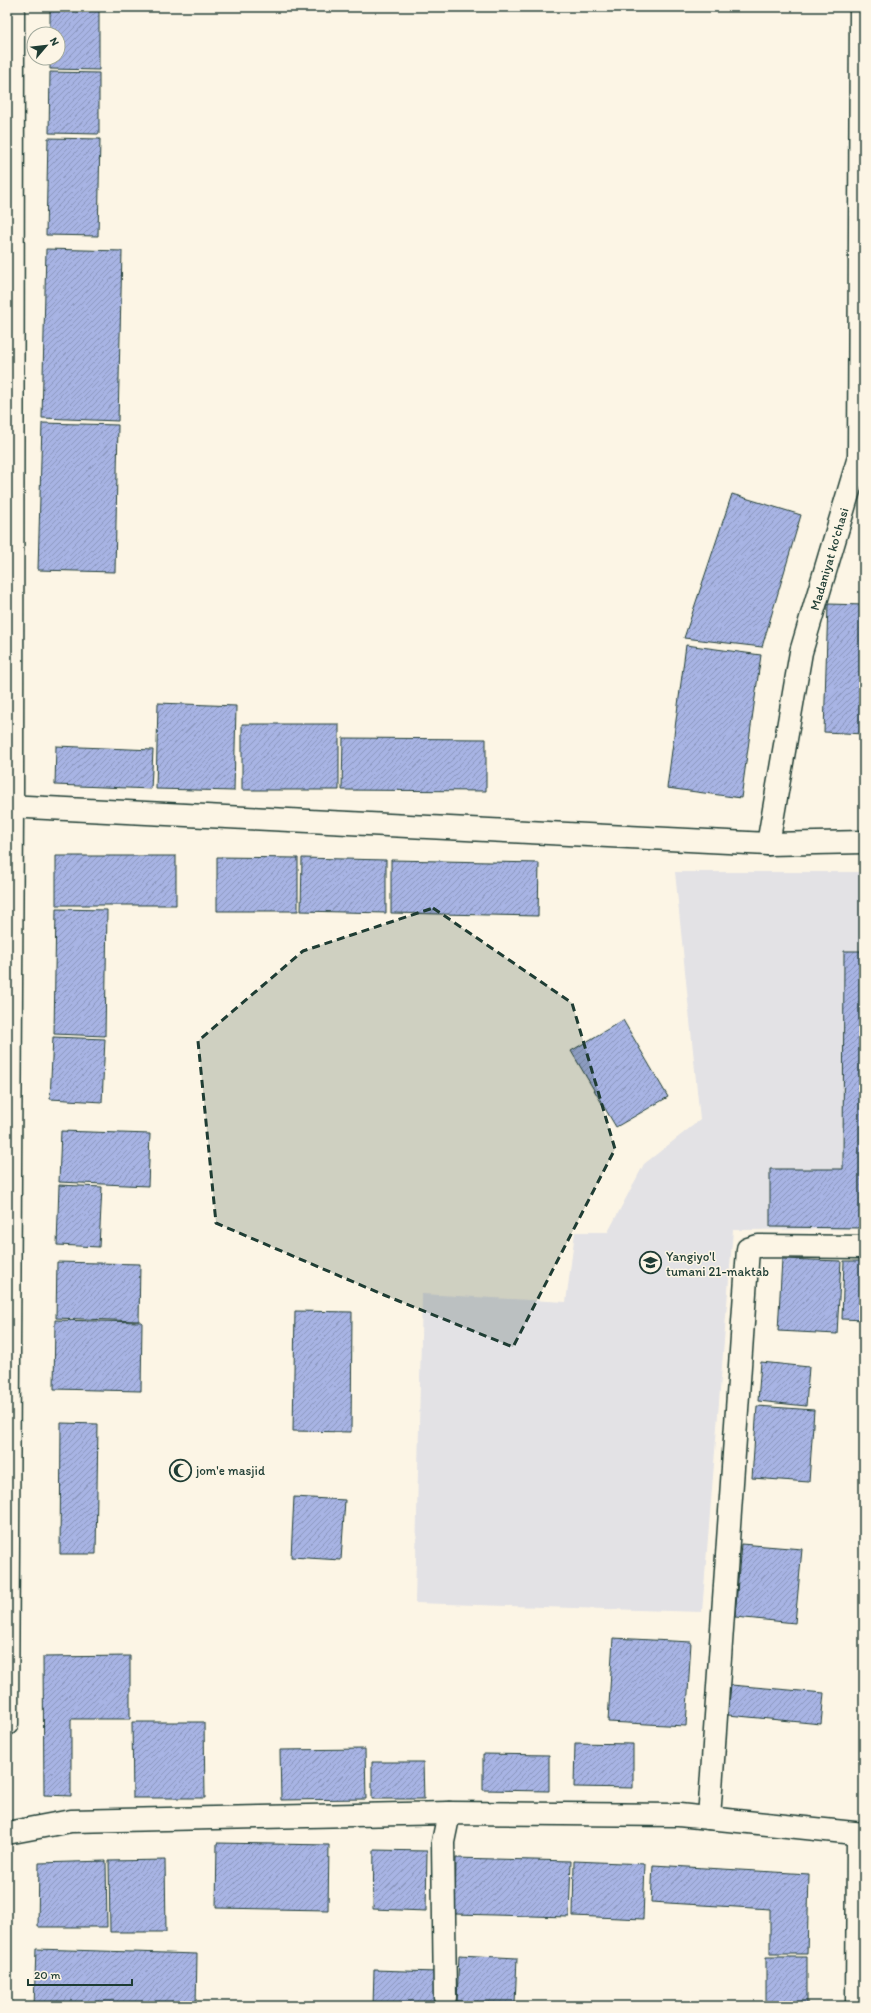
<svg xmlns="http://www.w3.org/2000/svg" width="871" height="2013" font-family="Itim,sans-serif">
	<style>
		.built { fill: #e3e2e5 }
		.building { fill: url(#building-hatch); stroke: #1f3d34 }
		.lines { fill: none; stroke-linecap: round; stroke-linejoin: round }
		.minor-casing { stroke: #1f3d34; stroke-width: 25 }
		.minor { stroke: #fcf5e5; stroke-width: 22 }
		.marked { fill: #1f3d34; fill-opacity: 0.2; stroke: #1f3d34; stroke-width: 3; stroke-dasharray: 8 5; stroke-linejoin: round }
		.labels { text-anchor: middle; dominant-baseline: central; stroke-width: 3; stroke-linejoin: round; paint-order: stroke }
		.street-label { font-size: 13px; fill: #1f3d34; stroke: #fcf5e5 }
		.poi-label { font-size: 13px; fill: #1f3d34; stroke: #fcf5e5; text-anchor: start }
	</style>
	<defs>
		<pattern id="building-hatch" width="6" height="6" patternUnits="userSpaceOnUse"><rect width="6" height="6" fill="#a8b4e4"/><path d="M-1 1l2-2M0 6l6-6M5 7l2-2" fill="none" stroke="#8894ba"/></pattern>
	</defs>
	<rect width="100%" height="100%" fill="#fcf5e5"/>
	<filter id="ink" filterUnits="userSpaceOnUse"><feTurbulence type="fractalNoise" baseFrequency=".025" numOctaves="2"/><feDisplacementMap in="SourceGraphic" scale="8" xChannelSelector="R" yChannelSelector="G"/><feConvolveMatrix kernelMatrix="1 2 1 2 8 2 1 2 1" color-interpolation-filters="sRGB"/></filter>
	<g filter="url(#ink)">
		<path class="built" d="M 675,872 L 864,872 L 864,1229 L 733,1230 L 702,1612 L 415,1603 L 422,1294 L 566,1302 L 575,1232 L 608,1232 L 644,1164 L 700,1120 Z"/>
		<path class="building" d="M 50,7 L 99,7 L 99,70 L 50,69 L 50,58 L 58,58 L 58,34 L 50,34 Z
			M 50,72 L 99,73 L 99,134 L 49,133 Z
			M 48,138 L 100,139 L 98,236 L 46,235 Z
			M 46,249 L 122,251 L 118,421 L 42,418 Z
			M 42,423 L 118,425 L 115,572 L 38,570 Z
			M 732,494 L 801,515 L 762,647 L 684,638 Z
			M 828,604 L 864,605 L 864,734 L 824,732 Z
			M 686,645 L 761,655 L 741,798 L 667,788 Z
			M 158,703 L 236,706 L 234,791 L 156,789 Z
			M 242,724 L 339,724 L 339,790 L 242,790 Z
			M 343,738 L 486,739 L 486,791 L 342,790 Z
			M 56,746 L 153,750 L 151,789 L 55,785 Z
			M 56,856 L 176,856 L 176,905 L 56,905 Z
			M 217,857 L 298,858 L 298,911 L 217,911 Z
			M 302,858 L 386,860 L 386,913 L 301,911 Z
			M 391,860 L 539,863 L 538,916 L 391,913 Z
			M 56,909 L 107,910 L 105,1036 L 54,1034 Z
			M 844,951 L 864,951 L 864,1228 L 770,1227 L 770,1169 L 843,1169 Z
			M 623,1020 L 668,1097 L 616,1127 L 571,1051 Z
			M 53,1037 L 105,1039 L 102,1102 L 50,1099 Z
			M 61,1131 L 150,1134 L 148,1186 L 59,1182 Z
			M 59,1185 L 102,1187 L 99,1247 L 57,1245 Z
			M 782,1259 L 841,1261 L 837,1334 L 778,1331 Z
			M 844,1261 L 864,1261 L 864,1320 L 842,1319 Z
			M 57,1262 L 140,1264 L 139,1321 L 56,1318 Z
			M 295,1311 L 352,1312 L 351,1432 L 293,1431 Z
			M 55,1320 L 142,1322 L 141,1391 L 54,1389 Z
			M 761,1362 L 809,1367 L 806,1406 L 758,1401 Z
			M 757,1406 L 814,1410 L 809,1482 L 752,1478 Z
			M 61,1423 L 98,1424 L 96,1554 L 60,1554 Z
			M 294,1497 L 345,1500 L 341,1560 L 291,1557 Z
			M 741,1544 L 802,1549 L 795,1623 L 735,1617 Z
			M 613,1638 L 691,1642 L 686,1726 L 608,1722 Z
			M 130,1656 L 130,1719 L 71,1719 L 71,1796 L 44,1795 L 43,1657 Z
			M 731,1685 L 824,1693 L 821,1724 L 728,1715 Z
			M 132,1722 L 204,1722 L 205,1798 L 133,1798 Z
			M 575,1743 L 633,1744 L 633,1788 L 574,1787 Z
			M 365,1749 L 366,1799 L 281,1800 L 280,1750 Z
			M 483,1754 L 549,1755 L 549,1791 L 483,1790 Z
			M 372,1762 L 423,1762 L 424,1799 L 372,1799 Z
			M 217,1843 L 329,1845 L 328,1910 L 216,1908 Z
			M 374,1850 L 427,1851 L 426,1911 L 373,1909 Z
			M 456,1858 L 571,1861 L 569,1917 L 455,1914 Z
			M 165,1860 L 166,1932 L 110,1932 L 109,1861 Z
			M 106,1861 L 107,1927 L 38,1927 L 39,1863 Z
			M 574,1861 L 645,1864 L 643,1919 L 573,1916 Z
			M 653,1865 L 809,1874 L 807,1954 L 770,1954 L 770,1909 L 651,1902 Z
			M 36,1949 L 197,1954 L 196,2006 L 34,2006 Z
			M 459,1955 L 517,1958 L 515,2004 L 457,2001 Z
			M 766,1957 L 807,1957 L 807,2006 L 766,2006 Z
			M 374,1970 L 436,1972 L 435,2006 L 373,2006 Z"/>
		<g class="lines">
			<defs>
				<g id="minor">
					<path d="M 7,806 L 768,844 L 864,842"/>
					<path id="s1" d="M 768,844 L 801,652 L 859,457 L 861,7"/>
					<path d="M 7,1724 L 12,807 L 13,7"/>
					<path d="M 709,1818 L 748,1249 L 758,1246 L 864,1247"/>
					<path d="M 7,1833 L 71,1821 L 449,1813 L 679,1815 L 864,1834"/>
					<path d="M 445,1997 L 443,1842 L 449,1813"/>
					<path d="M 857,2006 L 858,1834"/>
				</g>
			</defs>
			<use href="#minor" class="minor-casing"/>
			<use href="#minor" class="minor"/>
		</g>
	</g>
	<path class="marked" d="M 433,908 L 572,1003 L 615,1149 L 513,1347 L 384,1295 L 216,1223 L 198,1041 L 303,951 Z"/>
	<defs>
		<symbol id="school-ring" viewBox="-11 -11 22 22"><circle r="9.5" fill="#fcf5e5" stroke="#1f3d34" stroke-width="1.5"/><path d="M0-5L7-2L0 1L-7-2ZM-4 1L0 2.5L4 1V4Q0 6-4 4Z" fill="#1f3d34"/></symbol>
		<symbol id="mosque-ring" viewBox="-11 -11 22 22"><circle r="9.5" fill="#fcf5e5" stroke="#1f3d34" stroke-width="1.5"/><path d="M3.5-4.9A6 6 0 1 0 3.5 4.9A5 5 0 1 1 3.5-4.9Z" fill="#1f3d34"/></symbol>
	</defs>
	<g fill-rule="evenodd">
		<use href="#school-ring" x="638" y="1250" width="25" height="25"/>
		<use href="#mosque-ring" x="168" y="1458" width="25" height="25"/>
	</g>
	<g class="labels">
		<g class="street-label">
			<text stroke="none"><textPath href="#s1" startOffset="292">Madaniyat ko'chasi</textPath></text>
		</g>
		<g class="poi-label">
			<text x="666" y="1256">Yangiyo'l<tspan x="666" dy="15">tumani 21-maktab</tspan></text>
			<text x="196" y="1470">jom'e masjid</text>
		</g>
	</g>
	<rect width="871" height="2013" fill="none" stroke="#fcf5e5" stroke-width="24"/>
	<rect x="12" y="12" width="847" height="1989" fill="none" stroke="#1f3d34" stroke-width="1.5" filter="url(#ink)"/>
	<g transform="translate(46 46) rotate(62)"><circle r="19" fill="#fcf5e5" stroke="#a4ab9e"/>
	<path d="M0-3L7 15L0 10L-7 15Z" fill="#1f3d34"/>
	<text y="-6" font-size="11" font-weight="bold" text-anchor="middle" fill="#1f3d34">N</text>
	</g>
	<path d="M28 1979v6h104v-6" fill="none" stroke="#1f3d34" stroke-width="2"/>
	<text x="34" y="1979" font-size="12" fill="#1f3d34" stroke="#fcf5e5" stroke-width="3" paint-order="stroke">20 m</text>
</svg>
